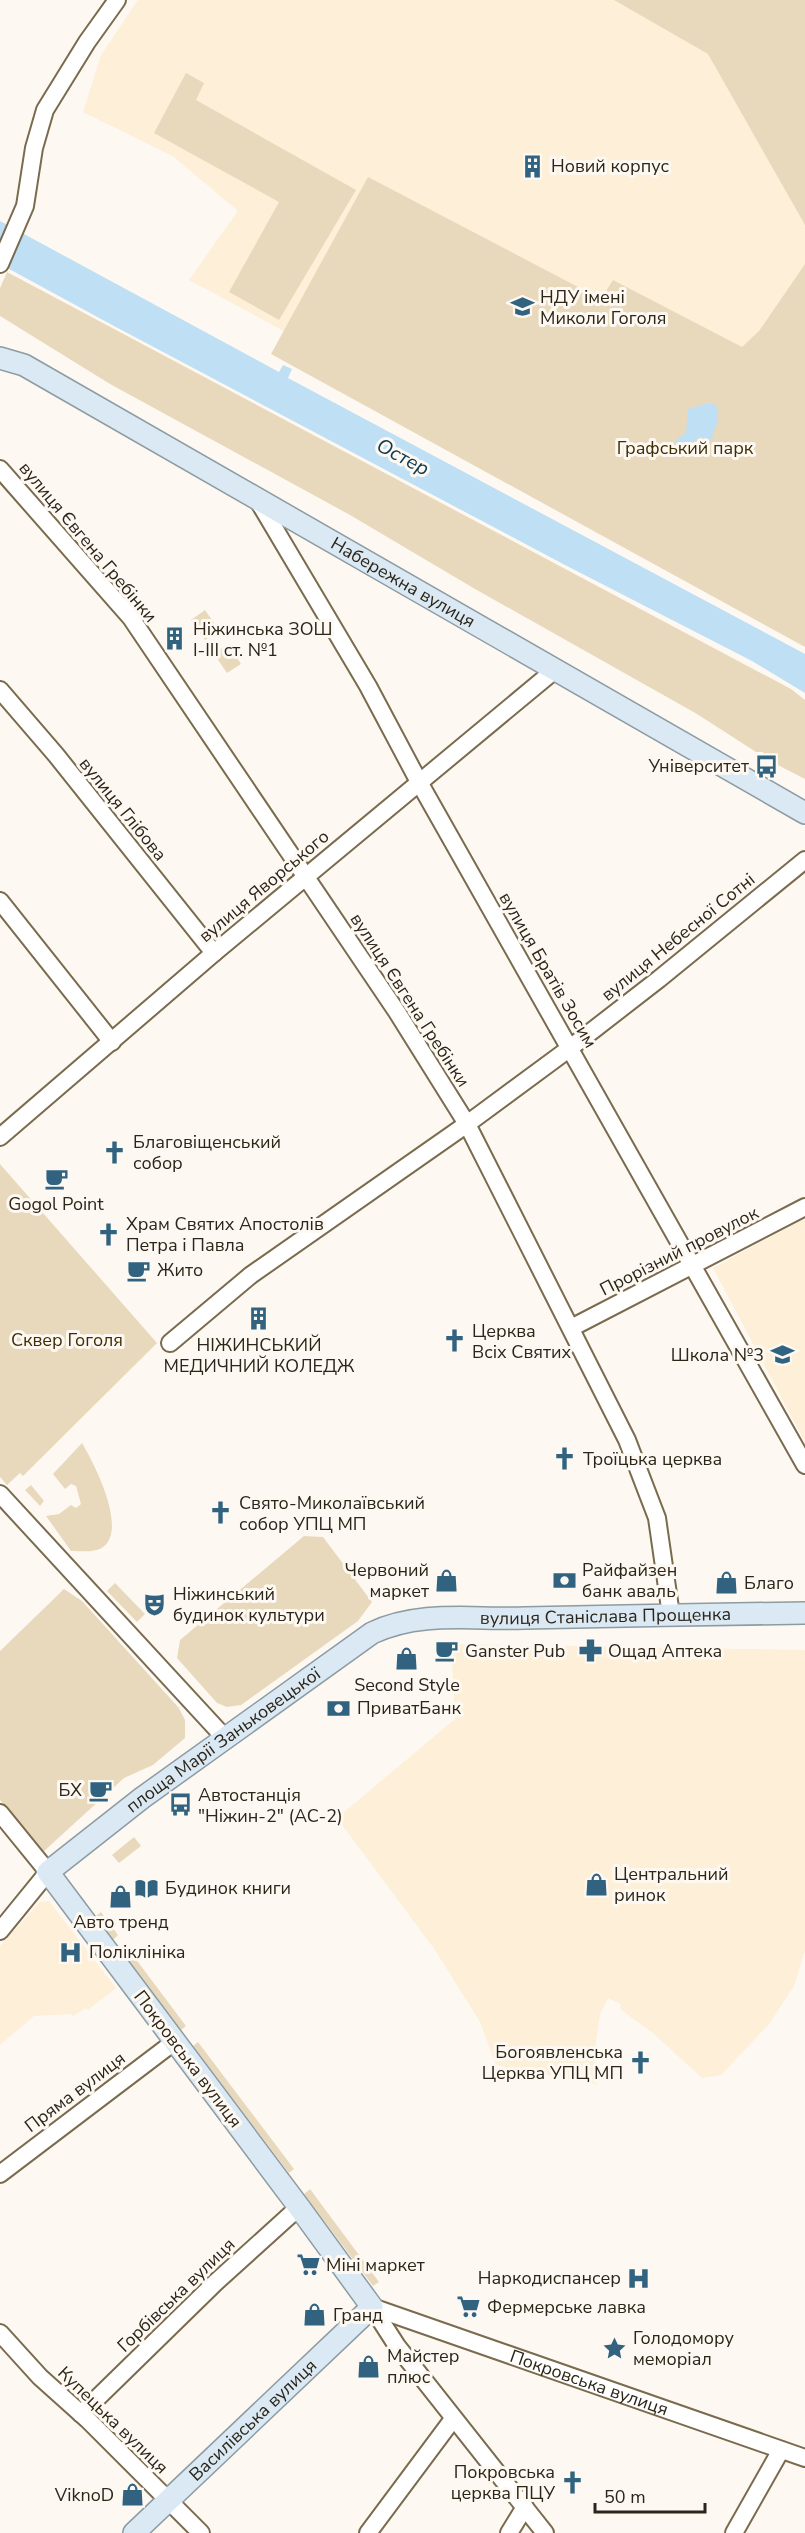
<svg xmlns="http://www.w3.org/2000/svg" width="805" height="2533" font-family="'Nunito Sans',sans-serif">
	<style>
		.built { fill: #fdefd8 }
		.green { fill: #e9d9bc }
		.water { fill: #bedff4 }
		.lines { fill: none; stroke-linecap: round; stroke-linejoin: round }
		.minor-casing { stroke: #7b6b4e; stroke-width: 20 }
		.major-casing { stroke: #8d9ba2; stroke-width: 24 }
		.minor { stroke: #fff; stroke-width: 16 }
		.major { stroke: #dae9f3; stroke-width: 21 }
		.labels { text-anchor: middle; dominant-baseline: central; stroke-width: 6; stroke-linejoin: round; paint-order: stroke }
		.poi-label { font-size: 18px; fill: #2c2519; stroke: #fdf9f2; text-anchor: start }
		.park-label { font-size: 18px; fill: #402d04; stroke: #fdf9f2 }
		.street-label { font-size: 18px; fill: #2c2519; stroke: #fdf9f2 }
		.water-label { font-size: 20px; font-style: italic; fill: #0d384e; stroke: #fdf9f2 }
	</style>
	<rect width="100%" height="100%" fill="#fdf9f2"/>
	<path class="built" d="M 138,0 L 805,0 L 805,611 L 189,280 L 238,211 L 174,157 L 83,112 L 101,55 Z
		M 805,1218 L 805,1442 L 713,1268 Z
		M 451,1644 L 805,1650 L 805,1951 L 794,1986 L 769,2024 L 721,2075 L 702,2078 L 654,2034 L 620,2009 L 621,2004 L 608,1998 L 600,2014 L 594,2056 L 596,2084 L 496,2065 L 480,2022 L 435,1950 L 337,1818 L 455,1719 Z
		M 49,1901 L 116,1988 L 88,2010 L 86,2008 L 73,2016 L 71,2014 L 34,2016 L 0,2045 L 0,1946 L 40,1902 Z"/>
	<path class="green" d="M 614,0 L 805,0 L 805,225 L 708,54 Z
		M 186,73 L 204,83 L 196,100 L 356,190 L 279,320 L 229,292 L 279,202 L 154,133 Z
		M 368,177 L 601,299 L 613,280 L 742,347 L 759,331 L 805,264 L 805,647 L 271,354 Z
		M 7,272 L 791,689 L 805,700 L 805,779 L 766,759 L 763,752 L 756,752 L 697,714 L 475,589 L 350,515 L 110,384 L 0,316 L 0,288 Z
		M 205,610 L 219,630 L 205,640 L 191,620 Z
		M 228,644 L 241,664 L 227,673 L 214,654 Z
		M 0,1164 L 157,1343 L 23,1476 L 20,1473 L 7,1485 L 0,1477 Z
		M 82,1443 C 94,1463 128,1529 103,1547 C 95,1553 81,1551 71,1551 L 46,1516 L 59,1514 L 71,1505 L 76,1508 L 81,1504 L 76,1486 L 71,1484 L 65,1489 L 53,1474 Z
		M 31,1485 L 44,1501 L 40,1506 L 25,1490 Z
		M 304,1536 L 323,1537 L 372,1602 L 358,1621 L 241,1705 L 227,1707 L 217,1703 L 177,1658 L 180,1640 Z
		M 115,1583 L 145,1614 L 137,1622 L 107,1591 Z
		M 64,1589 L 82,1601 L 179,1708 L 185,1720 L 185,1738 L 153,1765 L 124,1778 L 42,1853 L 0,1800 L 0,1651 Z
		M 134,1837 L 141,1846 L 119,1863 L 112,1855 Z
		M 101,1912 L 118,1935 L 113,1940 L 96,1916 Z
		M 129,1950 L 186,2026 L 181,2030 L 124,1954 Z
		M 198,2042 L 294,2169 L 289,2173 L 193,2046 Z
		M 310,2189 L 379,2282 L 373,2286 L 304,2194 Z"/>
	<path class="water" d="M 0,221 L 279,372 L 283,365 L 292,369 L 288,378 L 805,654 L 805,693 L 752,661 L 567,566 L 114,326 L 0,264 Z
		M 704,404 L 714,404 L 718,408 L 718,423 L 715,427 L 713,438 L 706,440 L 701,437 L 685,448 L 678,446 L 675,441 L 686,432 L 688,409 Z"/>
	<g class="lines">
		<defs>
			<g id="minor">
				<path d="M 0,264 L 25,206 L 34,148 L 45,110 L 87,42 L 117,0"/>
				<path d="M 0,469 L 131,618 L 397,1012 L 467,1124 L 627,1440 L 657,1518 L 671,1615"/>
				<path d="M 257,499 L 368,686 L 419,782 L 805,1465"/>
				<path d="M 0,690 L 56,755 L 214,953"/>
				<path d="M 0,901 L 112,1042"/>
				<path d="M 0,1137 L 214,953 L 556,669"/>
				<path d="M 571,1328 L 805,1207"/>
				<path d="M 170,1343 L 251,1275 L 467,1124 L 570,1048 L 659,979 L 805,860"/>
				<path d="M 0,1494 L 225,1738"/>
				<path d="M 0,1813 L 48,1872 L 0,1931"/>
				<path d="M 0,2174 L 174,2042"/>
				<path id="s1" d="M 372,2307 L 805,2458"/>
				<path d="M 372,2307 L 397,2346 L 545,2533"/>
				<path d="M 0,2333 L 40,2377 L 88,2420 L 201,2533"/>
				<path d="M 81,2414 L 215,2283 L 299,2207"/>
				<path d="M 368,2533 L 453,2419"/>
				<path d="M 509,2533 L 525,2507"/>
				<path d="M 734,2533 L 781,2450"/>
			</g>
			<g id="major">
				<path id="s2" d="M 0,358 L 24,365 L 805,813"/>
				<path id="s3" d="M 134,2533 L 372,2307 L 299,2207 L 48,1872 L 142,1798 L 372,1633 C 421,1610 473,1620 525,1618 C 618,1616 712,1614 805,1613"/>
			</g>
		</defs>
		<use href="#minor" class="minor-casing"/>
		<use href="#major" class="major-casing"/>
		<use href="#minor" class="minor"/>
		<use href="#major" class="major"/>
	</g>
	<defs>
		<symbol id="building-bare" viewBox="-9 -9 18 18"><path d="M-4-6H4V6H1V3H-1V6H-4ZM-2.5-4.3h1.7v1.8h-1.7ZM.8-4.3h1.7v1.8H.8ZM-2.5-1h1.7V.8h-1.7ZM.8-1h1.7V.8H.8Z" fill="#316380" stroke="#fdf9f2" stroke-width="2.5" paint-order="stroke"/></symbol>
		<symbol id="university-bare" viewBox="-9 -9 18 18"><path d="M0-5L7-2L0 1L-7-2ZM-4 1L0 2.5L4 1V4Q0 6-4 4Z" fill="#316380" stroke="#fdf9f2" stroke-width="2.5" paint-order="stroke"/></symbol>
		<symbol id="bus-bare" viewBox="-9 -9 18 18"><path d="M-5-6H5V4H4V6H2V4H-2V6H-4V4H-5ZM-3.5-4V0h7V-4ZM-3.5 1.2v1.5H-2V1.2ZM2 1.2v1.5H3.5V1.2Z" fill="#316380" stroke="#fdf9f2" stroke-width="2.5" paint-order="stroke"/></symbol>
		<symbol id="church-bare" viewBox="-9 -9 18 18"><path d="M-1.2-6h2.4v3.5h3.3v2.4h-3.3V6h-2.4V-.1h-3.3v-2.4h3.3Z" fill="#316380" stroke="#fdf9f2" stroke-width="2.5" paint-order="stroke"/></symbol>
		<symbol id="cafe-bare" viewBox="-9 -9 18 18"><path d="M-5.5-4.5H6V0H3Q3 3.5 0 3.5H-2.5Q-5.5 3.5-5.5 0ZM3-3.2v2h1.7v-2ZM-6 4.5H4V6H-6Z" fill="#316380" stroke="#fdf9f2" stroke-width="2.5" paint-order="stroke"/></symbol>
		<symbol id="school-bare" viewBox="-9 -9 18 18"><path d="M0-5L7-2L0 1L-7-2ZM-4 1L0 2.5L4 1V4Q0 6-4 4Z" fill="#316380" stroke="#fdf9f2" stroke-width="2.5" paint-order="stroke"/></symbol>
		<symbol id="shop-bare" viewBox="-9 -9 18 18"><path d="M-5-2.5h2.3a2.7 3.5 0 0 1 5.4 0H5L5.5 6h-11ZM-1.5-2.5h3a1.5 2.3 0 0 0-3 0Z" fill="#316380" stroke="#fdf9f2" stroke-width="2.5" paint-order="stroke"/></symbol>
		<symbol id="bank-bare" viewBox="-9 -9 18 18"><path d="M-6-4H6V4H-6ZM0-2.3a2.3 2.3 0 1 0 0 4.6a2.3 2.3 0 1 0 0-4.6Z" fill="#316380" stroke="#fdf9f2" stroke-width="2.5" paint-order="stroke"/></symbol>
		<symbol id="theatre-bare" viewBox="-9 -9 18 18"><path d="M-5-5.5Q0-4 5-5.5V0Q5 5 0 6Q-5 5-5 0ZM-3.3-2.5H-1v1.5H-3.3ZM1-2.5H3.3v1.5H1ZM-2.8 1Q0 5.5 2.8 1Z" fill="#316380" stroke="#fdf9f2" stroke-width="2.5" paint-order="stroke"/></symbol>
		<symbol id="pharmacy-bare" viewBox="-9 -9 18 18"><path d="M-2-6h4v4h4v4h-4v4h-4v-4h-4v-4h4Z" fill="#316380" stroke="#fdf9f2" stroke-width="2.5" paint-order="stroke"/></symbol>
		<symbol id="library-bare" viewBox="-9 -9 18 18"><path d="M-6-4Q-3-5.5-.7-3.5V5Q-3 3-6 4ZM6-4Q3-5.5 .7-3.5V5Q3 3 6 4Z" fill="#316380" stroke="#fdf9f2" stroke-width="2.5" paint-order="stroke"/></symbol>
		<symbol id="hospital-bare" viewBox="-9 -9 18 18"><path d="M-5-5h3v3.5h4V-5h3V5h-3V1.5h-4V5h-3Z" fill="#316380" stroke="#fdf9f2" stroke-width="2.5" paint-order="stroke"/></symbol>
		<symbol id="supermarket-bare" viewBox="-9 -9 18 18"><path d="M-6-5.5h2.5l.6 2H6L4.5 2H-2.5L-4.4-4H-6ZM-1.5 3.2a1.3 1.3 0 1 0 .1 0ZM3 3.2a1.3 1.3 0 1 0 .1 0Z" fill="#316380" stroke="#fdf9f2" stroke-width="2.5" paint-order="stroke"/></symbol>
		<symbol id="sight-bare" viewBox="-9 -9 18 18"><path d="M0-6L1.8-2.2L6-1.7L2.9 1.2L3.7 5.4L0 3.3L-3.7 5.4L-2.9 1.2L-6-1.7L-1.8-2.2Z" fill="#316380" stroke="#fdf9f2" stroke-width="2.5" paint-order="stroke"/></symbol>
	</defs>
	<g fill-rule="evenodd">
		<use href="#building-bare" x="516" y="150" width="33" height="33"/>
		<use href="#university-bare" x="506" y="290" width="33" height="33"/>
		<use href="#building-bare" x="158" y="622" width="33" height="33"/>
		<use href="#bus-bare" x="750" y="750" width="33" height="33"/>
		<use href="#church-bare" x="98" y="1136" width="33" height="33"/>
		<use href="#cafe-bare" x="40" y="1162" width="33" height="33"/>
		<use href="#church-bare" x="92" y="1218" width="33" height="33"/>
		<use href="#cafe-bare" x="122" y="1254" width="33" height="33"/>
		<use href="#building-bare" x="242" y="1302" width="33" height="33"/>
		<use href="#church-bare" x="438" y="1324" width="33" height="33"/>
		<use href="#school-bare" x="766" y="1338" width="33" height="33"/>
		<use href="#church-bare" x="548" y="1442" width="33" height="33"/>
		<use href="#church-bare" x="204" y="1496" width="33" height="33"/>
		<use href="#shop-bare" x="430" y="1564" width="33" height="33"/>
		<use href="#bank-bare" x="548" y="1564" width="33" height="33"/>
		<use href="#shop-bare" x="710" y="1566" width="33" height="33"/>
		<use href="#theatre-bare" x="138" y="1588" width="33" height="33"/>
		<use href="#cafe-bare" x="430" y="1634" width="33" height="33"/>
		<use href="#pharmacy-bare" x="574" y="1634" width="33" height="33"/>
		<use href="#shop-bare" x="390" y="1642" width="33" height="33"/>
		<use href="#bank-bare" x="322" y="1692" width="33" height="33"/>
		<use href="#cafe-bare" x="84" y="1774" width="33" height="33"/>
		<use href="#bus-bare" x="164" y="1788" width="33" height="33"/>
		<use href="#shop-bare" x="580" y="1868" width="33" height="33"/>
		<use href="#library-bare" x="130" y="1872" width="33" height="33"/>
		<use href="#shop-bare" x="104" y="1880" width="33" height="33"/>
		<use href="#hospital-bare" x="54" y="1936" width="33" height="33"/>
		<use href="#church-bare" x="624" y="2046" width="33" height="33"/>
		<use href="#supermarket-bare" x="292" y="2248" width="33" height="33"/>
		<use href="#hospital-bare" x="622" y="2262" width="33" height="33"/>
		<use href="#supermarket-bare" x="452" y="2290" width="33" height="33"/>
		<use href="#shop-bare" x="298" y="2298" width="33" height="33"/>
		<use href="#sight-bare" x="598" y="2332" width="33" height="33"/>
		<use href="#shop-bare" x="352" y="2350" width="33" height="33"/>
		<use href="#church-bare" x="556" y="2466" width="33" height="33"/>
		<use href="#shop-bare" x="116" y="2478" width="33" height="33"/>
	</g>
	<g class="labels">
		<g class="poi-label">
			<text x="551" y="166">Новий корпус</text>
			<text x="540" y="297">НДУ імені<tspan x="540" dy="21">Миколи Гоголя</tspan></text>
			<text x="193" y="629">Ніжинська ЗОШ<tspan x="193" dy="21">І-ІІІ ст. №1</tspan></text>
			<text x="749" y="766" text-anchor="end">Університет</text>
			<text x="133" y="1142">Благовіщенський<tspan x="133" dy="21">собор</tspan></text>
			<text x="56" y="1204" text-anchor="middle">Gogol Point</text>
			<text x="126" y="1224">Храм Святих Апостолів<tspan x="126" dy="21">Петра і Павла</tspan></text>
			<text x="157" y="1270">Жито</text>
			<text x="472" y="1331">Церква<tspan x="472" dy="21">Всіх Святих</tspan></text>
			<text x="259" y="1345" text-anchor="middle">НІЖИНСЬКИЙ<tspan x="259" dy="21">МЕДИЧНИЙ КОЛЕДЖ</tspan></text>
			<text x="764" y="1355" text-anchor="end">Школа №3</text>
			<text x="583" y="1459">Троїцька церква</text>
			<text x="239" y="1503">Свято-Миколаївський<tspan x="239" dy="21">собор УПЦ МП</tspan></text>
			<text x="429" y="1570" text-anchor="end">Червоний<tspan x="429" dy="21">маркет</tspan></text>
			<text x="582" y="1570">Райфайзен<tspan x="582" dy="21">банк аваль</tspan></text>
			<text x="744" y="1583">Благо</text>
			<text x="173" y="1594">Ніжинський<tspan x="173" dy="21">будинок культури</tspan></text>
			<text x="465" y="1651">Ganster Pub</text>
			<text x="608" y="1651">Ощад Аптека</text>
			<text x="407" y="1685" text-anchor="middle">Second Style</text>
			<text x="357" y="1708">ПриватБанк</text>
			<text x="82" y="1790" text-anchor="end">БХ</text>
			<text x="198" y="1795">Автостанція<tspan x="198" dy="21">"Ніжин-2" (АС-2)</tspan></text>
			<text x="614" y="1874">Центральний<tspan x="614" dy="21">ринок</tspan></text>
			<text x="165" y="1888">Будинок книги</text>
			<text x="121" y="1922" text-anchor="middle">Авто тренд</text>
			<text x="89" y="1952">Поліклініка</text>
			<text x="623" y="2052" text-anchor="end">Богоявленська<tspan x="623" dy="21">Церква УПЦ МП</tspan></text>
			<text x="326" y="2265">Міні маркет</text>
			<text x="621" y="2278" text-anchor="end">Наркодиспансер</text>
			<text x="487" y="2307">Фермерське лавка</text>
			<text x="333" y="2315">Гранд</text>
			<text x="633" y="2338">Голодомору<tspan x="633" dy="21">меморіал</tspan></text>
			<text x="387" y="2356">Майстер<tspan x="387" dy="21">плюс</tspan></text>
			<text x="555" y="2472" text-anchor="end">Покровська<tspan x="555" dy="21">церква ПЦУ</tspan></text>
			<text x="114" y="2495" text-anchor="end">ViknoD</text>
		</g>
		<g class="park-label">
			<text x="685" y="448">Графський парк</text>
			<text x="67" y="1340">Сквер Гоголя</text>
		</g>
		<g class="street-label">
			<text transform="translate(88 542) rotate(50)">вулиця Євгена Гребінки</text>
			<text stroke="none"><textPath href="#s2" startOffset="462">Набережна вулиця</textPath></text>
			<text transform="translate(123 809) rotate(51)">вулиця Глібова</text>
			<text transform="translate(264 886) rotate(-40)">вулиця Яворського</text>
			<text transform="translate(678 937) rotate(-39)">вулиця Небесної Сотні</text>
			<text transform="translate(548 970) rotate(60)">вулиця Братів Зосим</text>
			<text transform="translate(410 1000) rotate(57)">вулиця Євгена Гребінки</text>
			<text transform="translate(679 1251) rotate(-27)">Прорізний провулок</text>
			<text stroke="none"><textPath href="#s3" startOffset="1509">вулиця Станіслава Прощенка</textPath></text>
			<text stroke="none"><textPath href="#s3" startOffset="1090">площа Марії Заньковецької</textPath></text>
			<text transform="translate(188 2059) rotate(53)">Покровська вулиця</text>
			<text transform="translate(75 2092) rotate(-37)">Пряма вулиця</text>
			<text transform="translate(176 2295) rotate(-44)">Горбівська вулиця</text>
			<text stroke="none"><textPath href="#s1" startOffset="230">Покровська вулиця</textPath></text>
			<text transform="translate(113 2420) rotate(44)">Купецька вулиця</text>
			<text stroke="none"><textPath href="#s3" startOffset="164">Василівська вулиця</textPath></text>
		</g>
		<g class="water-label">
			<text transform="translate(403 457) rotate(28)">Остер</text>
		</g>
	</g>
	<path d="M595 2503v9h110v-9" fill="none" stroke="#2c2519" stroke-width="3"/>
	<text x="604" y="2503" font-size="18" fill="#2c2519" stroke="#fdf9f2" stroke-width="4.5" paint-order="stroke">50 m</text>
</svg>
